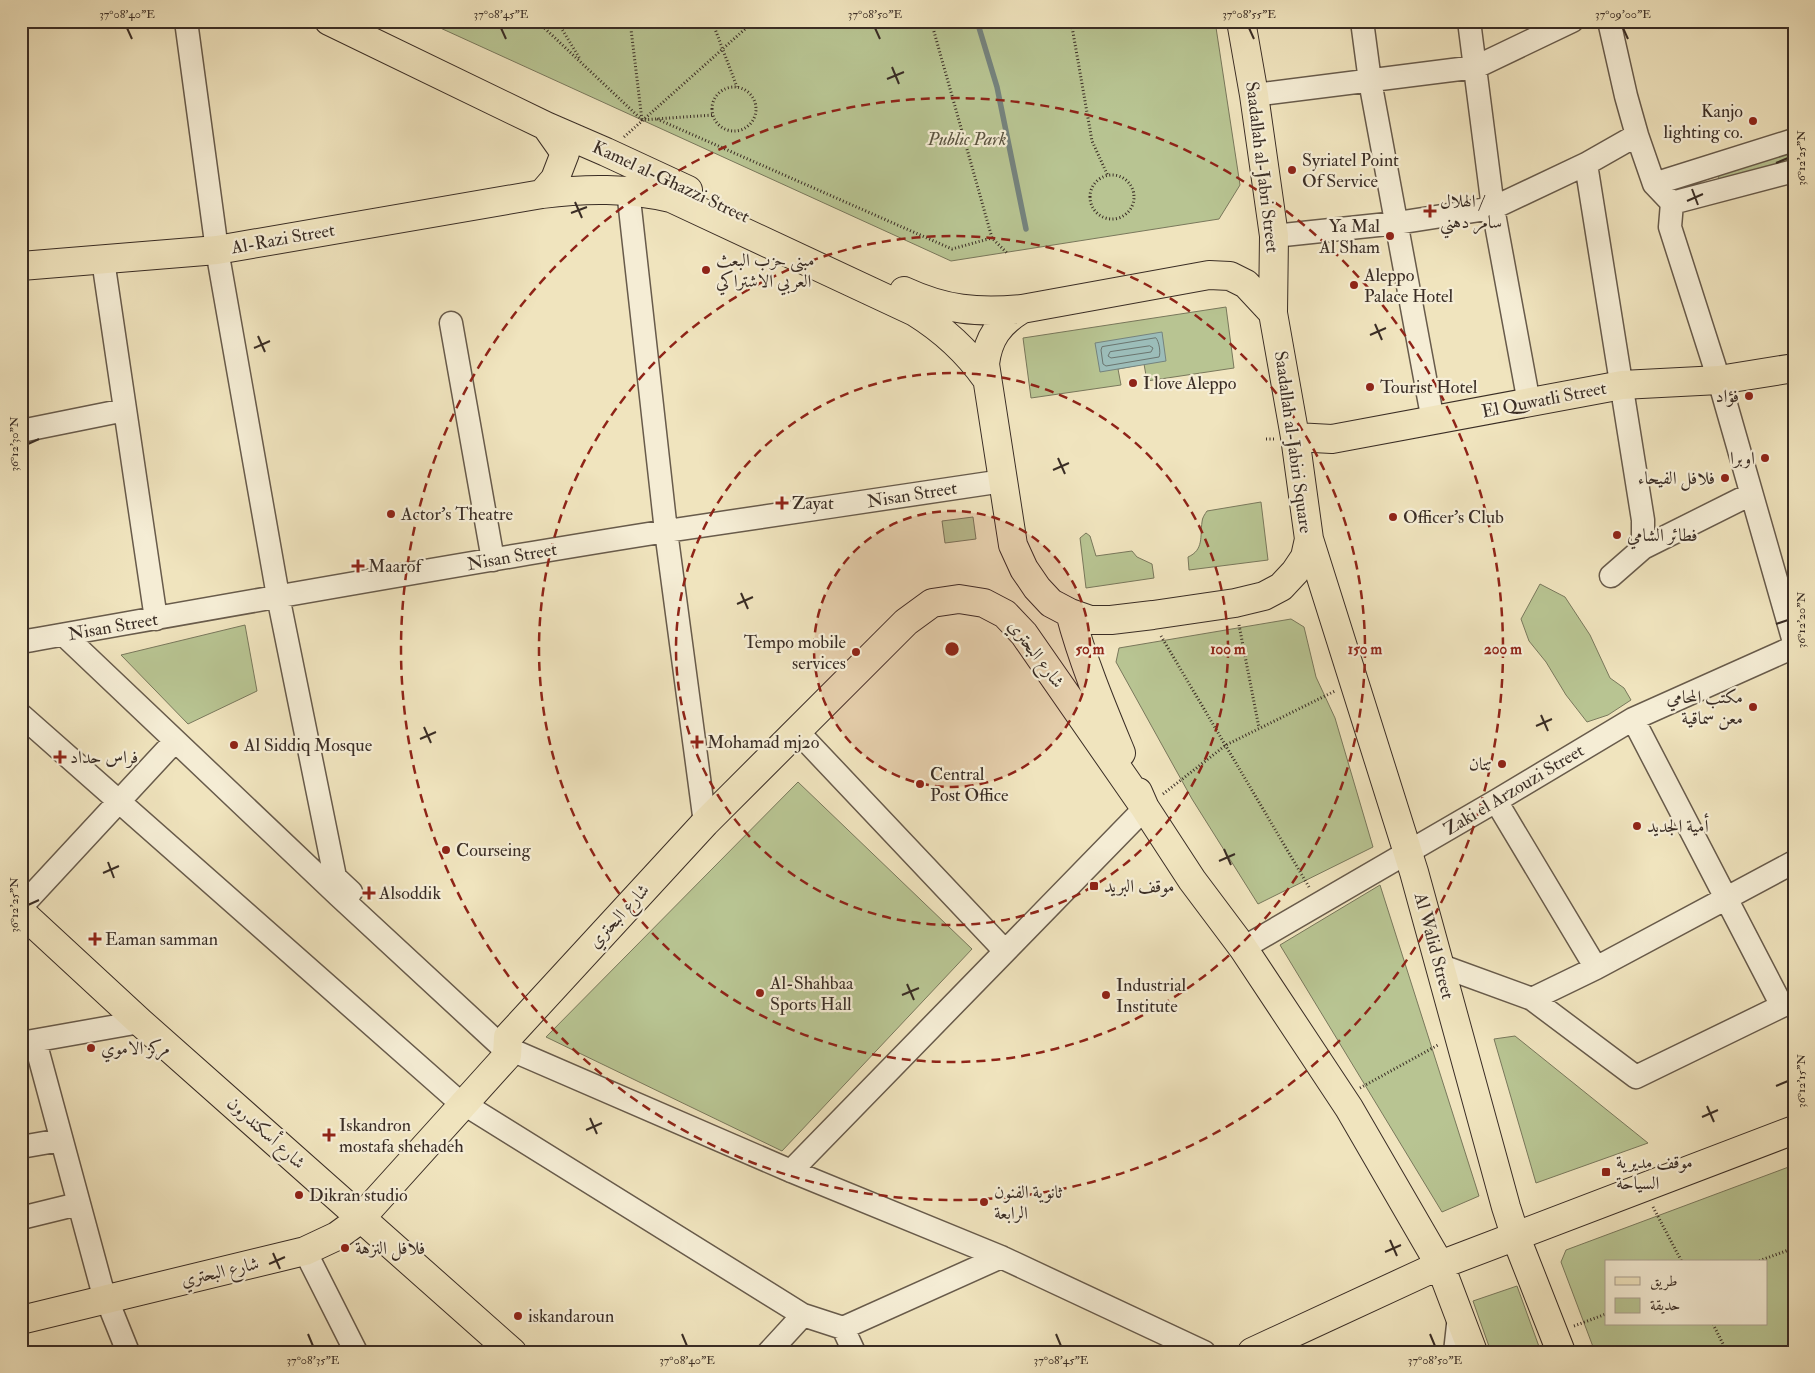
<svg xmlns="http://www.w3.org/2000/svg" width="1815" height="1373" font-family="'IM FELL Double Pica',Amiri,serif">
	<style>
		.green { fill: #b8c492; stroke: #79785c; fill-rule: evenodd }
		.water { fill: #9cbdb9; stroke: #75837e }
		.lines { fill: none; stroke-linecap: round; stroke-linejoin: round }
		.shore { stroke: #6b756f; stroke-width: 1 }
		.stream { stroke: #75837e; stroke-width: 5.5 }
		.minor-casing { stroke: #685b4b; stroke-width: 25 }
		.major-casing { stroke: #3a2d25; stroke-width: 30 }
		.path { stroke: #3a2d25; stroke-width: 3; stroke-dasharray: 1 2.5; stroke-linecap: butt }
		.minor { stroke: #f5edd5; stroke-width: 22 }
		.major { stroke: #f0e4be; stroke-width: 28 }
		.ticks { fill: none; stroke: #3a2d25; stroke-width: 2 }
		.ring { fill: none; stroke: #8f2418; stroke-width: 2.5; stroke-dasharray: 9 6 }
		.poi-dot { fill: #8f2418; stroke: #f5edd5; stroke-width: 2 }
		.labels { text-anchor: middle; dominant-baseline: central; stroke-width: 4.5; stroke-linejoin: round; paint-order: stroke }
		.poi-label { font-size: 18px; fill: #3a2d25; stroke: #f5edd5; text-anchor: start }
		.park-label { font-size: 18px; font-style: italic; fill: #5a5340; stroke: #f5edd5 }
		.street-label { font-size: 18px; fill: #3a2d25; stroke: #f5edd5 }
		.centre { fill: #8f2418; stroke: #f5edd5; stroke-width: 2.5 }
		.ring-label { font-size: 15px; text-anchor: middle; font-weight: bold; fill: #8f2418; stroke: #f5edd5; stroke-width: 4.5; stroke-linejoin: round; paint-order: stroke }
		.neatline { fill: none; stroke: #3a2d25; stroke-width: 2 }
		.ticks-label { font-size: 12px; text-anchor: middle; fill: #3a2d25 }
	</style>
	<rect width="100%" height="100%" fill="#f0e4be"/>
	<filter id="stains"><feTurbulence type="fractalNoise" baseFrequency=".004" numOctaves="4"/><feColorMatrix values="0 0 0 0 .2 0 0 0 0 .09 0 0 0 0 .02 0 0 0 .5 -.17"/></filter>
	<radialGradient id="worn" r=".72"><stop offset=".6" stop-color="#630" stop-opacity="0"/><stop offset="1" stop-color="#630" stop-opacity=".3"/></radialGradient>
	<path class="green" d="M 425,21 L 1215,21 L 1240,185 L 1219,219 L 951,261 Z
		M 1794,138 L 1794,161 L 1719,180 L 1714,161 Z
		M 1226,307 L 1234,368 L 1147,381 L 1144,364 L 1118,369 L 1121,385 L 1031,398 L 1023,338 Z
		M 1261,502 L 1268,560 L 1189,570 L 1188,557 C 1204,550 1200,536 1202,522 C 1202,518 1205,514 1207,511 Z
		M 973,517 L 976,539 L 945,543 L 942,521 Z
		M 1086,533 L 1090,536 L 1096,556 L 1132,551 L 1137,557 L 1152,564 L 1154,578 L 1086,588 L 1080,538 Z
		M 1540,584 L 1565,597 L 1590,635 L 1610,678 L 1624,688 L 1631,700 L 1608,715 L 1587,722 L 1566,695 L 1546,662 L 1529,641 L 1521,619 Z
		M 1291,619 L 1304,627 L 1316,677 L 1335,718 L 1373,847 L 1258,904 L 1192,799 L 1116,662 L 1119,648 Z
		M 245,625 L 257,691 L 188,724 L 121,655 Z
		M 798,782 L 972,949 L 782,1151 L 546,1037 Z
		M 1380,885 L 1479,1196 L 1442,1212 L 1280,945 Z
		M 1515,1036 L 1648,1143 L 1536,1183 L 1494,1039 Z
		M 1794,1165 L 1794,1352 L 1595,1352 L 1561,1262 L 1566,1250 ZM 1606,1262 L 1766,1262 L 1766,1324 L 1606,1324 Z
		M 1517,1286 L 1541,1352 L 1491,1352 L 1473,1301 Z"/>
	<path class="water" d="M 1162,332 L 1166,361 L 1100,372 L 1095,343 Z"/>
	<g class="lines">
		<path class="shore" d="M 1156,338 C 1159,341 1161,353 1159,357 L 1106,366 L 1103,364 L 1101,350 L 1102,347 Z
			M 1150,346 L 1153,348 L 1151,352 L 1111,358 L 1108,356 L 1110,352 Z"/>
		<path class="stream" d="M 977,21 L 997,87 L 1026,229"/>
		<defs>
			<path id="minor" d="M 186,21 L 217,250 L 278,596 L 335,877 L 351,892
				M 1362,21 L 1370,81 L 1433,421
				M 1469,21 L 1493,208 L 1529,403
				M 1609,21 L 1626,96 L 1637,135 L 1654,184 L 1672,203 L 1670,227 L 1719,380 L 1794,642
				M 1254,95 L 1476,67 L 1572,21
				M 1586,164 L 1643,520 L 1643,548 L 1611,576
				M 1654,184 L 1794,140
				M 628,190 L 666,531 L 705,823
				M 1672,203 L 1794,171
				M 1274,236 L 1397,223 L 1493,208 L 1586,164 L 1637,135
				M 103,260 L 156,619
				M 451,323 L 493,560
				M 21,431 L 125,410
				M 1643,548 L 1751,494
				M 64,635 L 339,896 L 500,1045 L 791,1171 L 1001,1257 L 1204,1352
				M 21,642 C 236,604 451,565 667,531 C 779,514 891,498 1003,481
				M 21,715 L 456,1099 L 803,1315 L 843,1328 L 854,1352
				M 797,731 L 1005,951
				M 1496,801 L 1596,968
				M 21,907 L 175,741
				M 1243,948 L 1496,801 L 1633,719 L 1794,647
				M 1439,965 L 1532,999 L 1636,1077 L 1782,1006 L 1633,719
				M 1532,999 L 1596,968 L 1794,862
				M 35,1041 L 101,1285 L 128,1352
				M 21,1043 L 140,1022
				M 21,1147 L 61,1140
				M 791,1171 L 1145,808
				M 21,1218 L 78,1204
				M 305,1251 L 356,1352
				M 843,1328 L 1001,1257
				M 769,1352 L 803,1315
				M 1455,1352 L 1459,1316"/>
			<path id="major" d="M 329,21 L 546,126 L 606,152 L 688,190
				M 1241,21 L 1254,95 L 1274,236 L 1273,313 L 1295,437 L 1309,539 L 1305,557 L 1295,572 L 1281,587 L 1264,596 L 1235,603 L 1153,615 L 1111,620 L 1090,620 L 1070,613 L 1051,603 L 1037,588 L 1024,569 L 1013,545 L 985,364 C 988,338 999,323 1022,309 L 1209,275 L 1230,276 L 1246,284 L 1273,313
				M 542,194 L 555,179 L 565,153 L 546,126
				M 21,266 L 217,250 L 542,194 C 588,188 626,188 671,198 L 915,312 C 944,330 966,350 986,378
				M 904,291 C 945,310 977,313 1022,309
				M 1295,437 L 1332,439 L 1622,385 L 1719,380 L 1794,368
				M 1309,539 L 1414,872 L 1506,1207 L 1515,1235 L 1561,1352
				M 1070,613 C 1083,662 1102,707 1121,753
				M 1138,792 L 1145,808 L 1192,880 L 1243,948 L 1349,1108 L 1440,1265 L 1473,1352
				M 21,912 L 140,1022 L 512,1352
				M 21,1320 L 305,1251 L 337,1236 L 359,1220 L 507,1056 L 508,1037 L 705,823 L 906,622 L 932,603 L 959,599 L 984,603 L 1005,614 L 1024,634 L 1145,808
				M 1252,1352 L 1440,1265 L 1794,1130"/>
		</defs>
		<use href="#minor" class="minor-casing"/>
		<use href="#major" class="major-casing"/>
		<path class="path" d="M 537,21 L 642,120 L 713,115
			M 557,21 L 580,59
			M 630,21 L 642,120
			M 712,21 L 737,87
			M 865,21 L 866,26
			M 931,21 L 992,238 L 1007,253
			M 1071,21 L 1092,141 L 1108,176
			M712 109a22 22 0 1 1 44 0a22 22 0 1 1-44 0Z
			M 657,119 L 952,249 L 992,238
			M 624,137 L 754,21
			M1090 197a22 22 0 1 1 44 0a22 22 0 1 1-44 0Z
			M 1266,439 L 1274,439
			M 1239,625 L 1259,728
			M 1161,636 L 1309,887
			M 1163,794 L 1226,745 L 1335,691
			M 1360,1088 L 1438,1045
			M 1790,1154 L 1794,1168
			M 1653,1207 L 1682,1262
			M 1756,1262 L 1794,1248
			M 1713,1324 L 1727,1352
			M 1574,1326 L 1606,1314"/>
		<use href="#minor" class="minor"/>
		<use href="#major" class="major"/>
	</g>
	<path class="ticks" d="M 127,28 L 132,39M 501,28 L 506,39M 875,28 L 880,39M 1249,28 L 1254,39M 1623,28 L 1628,39M 892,67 L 899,84M 887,79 L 904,72M 1776,163 L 1788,158M 1692,189 L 1698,205M 1687,201 L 1703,194M 575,202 L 582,218M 571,213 L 587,207M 1375,324 L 1382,340M 1370,335 L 1386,328M 258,336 L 265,352M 254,348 L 270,341M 28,444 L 39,439M 1058,458 L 1065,474M 1053,470 L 1069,463M 741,593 L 748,609M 737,604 L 753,597M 1776,624 L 1788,620M 1541,715 L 1548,731M 1536,726 L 1552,719M 424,727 L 431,743M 420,739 L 436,732M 1224,849 L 1231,865M 1219,861 L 1235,854M 108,862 L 114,878M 103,873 L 119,866M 28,905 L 39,900M 907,984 L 914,1000M 902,995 L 919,988M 1776,1086 L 1788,1081M 1707,1106 L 1714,1122M 1702,1117 L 1718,1110M 590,1118 L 597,1134M 586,1130 L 602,1123M 1390,1240 L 1397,1256M 1385,1252 L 1401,1245M 273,1253 L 280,1269M 269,1264 L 285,1257M 308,1334 L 313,1346M 682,1334 L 687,1346M 1056,1334 L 1061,1346M 1430,1334 L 1435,1346"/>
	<circle cx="952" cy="649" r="138" fill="#8f2418" fill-opacity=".12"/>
	<g class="ring">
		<circle cx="952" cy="649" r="138"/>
		<circle cx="952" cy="649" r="276"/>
		<circle cx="952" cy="649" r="413"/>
		<circle cx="952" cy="649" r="551"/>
	</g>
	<g class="poi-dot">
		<circle cx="1753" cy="121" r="5"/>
		<circle cx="1292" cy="170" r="5"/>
		<path d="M1427.5 203.5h5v5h5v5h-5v5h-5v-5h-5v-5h5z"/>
		<circle cx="1390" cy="236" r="5"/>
		<circle cx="706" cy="270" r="5"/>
		<circle cx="1354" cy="285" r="5"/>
		<circle cx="1133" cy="383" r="5"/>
		<circle cx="1370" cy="387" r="5"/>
		<circle cx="1749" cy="396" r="5"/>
		<circle cx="1765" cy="458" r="5"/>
		<circle cx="1725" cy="478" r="5"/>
		<path d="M779.5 495.5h5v5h5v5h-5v5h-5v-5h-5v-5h5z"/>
		<circle cx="391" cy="514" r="5"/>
		<circle cx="1393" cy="517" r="5"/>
		<circle cx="1617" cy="535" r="5"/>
		<path d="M355.5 558.5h5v5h5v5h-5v5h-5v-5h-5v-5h5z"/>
		<circle cx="856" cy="652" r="5"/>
		<circle cx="1753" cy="707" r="5"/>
		<path d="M694.5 734.5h5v5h5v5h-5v5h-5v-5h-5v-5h5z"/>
		<circle cx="234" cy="745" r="5"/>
		<path d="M57.5 749.5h5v5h5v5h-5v5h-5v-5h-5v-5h5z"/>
		<circle cx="1502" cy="764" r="5"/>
		<circle cx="920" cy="784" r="5"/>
		<circle cx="1637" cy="826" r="5"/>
		<circle cx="446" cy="850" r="5"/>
		<rect x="1089" y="881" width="10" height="10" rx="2.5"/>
		<path d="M366.5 885.5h5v5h5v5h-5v5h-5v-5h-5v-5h5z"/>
		<path d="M92.5 931.5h5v5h5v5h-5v5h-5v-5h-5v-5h5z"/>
		<circle cx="760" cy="993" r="5"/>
		<circle cx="1106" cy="995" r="5"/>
		<circle cx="91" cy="1048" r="5"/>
		<path d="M326.5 1127.5h5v5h5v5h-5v5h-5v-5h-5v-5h5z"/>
		<rect x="1601" y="1167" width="10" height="10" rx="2.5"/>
		<circle cx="299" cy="1195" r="5"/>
		<circle cx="984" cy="1202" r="5"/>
		<circle cx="345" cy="1248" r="5"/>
		<circle cx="518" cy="1316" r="5"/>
	</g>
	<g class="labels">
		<g class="poi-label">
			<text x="1743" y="111" text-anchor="end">Kanjo<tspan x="1743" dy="21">lighting co.</tspan></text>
			<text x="1302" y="160">Syriatel Point<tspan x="1302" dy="21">Of Service</tspan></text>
			<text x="1440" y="201">الهلال /<tspan x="1440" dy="21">سامر دهني</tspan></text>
			<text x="1380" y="226" text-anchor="end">Ya Mal<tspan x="1380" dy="21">Al Sham</tspan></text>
			<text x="716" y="260">مبنى حزب البعث<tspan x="716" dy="21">العربي الاشتراكي</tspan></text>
			<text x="1364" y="275">Aleppo<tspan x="1364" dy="21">Palace Hotel</tspan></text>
			<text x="1143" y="383">I love Aleppo</text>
			<text x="1380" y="387">Tourist Hotel</text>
			<text x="1739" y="396" text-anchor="end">فؤاد</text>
			<text x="1755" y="458" text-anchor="end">اوبرا</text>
			<text x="1715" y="478" text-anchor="end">فلافل الفيحاء</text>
			<text x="792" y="503">Zayat</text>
			<text x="401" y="514">Actor's Theatre</text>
			<text x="1403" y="517">Officer's Club</text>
			<text x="1627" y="535">فطائر الشامي</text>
			<text x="368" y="566">Maarof</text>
			<text x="846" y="642" text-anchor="end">Tempo mobile<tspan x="846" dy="21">services</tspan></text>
			<text x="1743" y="697" text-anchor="end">مكتب المحامي<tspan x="1743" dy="21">معن سماقية</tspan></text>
			<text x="707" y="742">Mohamad mj2o</text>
			<text x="244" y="745">Al Siddiq Mosque</text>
			<text x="70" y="757">فراس حداد</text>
			<text x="1492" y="764" text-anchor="end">تتان</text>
			<text x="930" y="774">Central<tspan x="930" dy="21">Post Office</tspan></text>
			<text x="1647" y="826">أمية الجديد</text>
			<text x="456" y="850">Courseing</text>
			<text x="1104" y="886">موقف البريد</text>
			<text x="379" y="893">Alsoddik</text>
			<text x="105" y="939">Eaman samman</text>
			<text x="770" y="983">Al-Shahbaa<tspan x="770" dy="21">Sports Hall</tspan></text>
			<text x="1116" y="985">Industrial<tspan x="1116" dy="21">Institute</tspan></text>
			<text x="101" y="1048">مركز الاموي</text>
			<text x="339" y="1125">Iskandron<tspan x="339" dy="21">mostafa shehadeh</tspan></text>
			<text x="1616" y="1162">موقف مديرية<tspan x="1616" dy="21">السياحة</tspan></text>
			<text x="994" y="1192">ثانوية الفنون<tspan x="994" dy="21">الرابعة</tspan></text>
			<text x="309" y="1195">Dikran studio</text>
			<text x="355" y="1248">فلافل النزهة</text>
			<text x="528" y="1316">iskandaroun</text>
		</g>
		<g class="park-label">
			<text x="967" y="139">Public Park</text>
		</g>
		<g class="street-label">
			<text transform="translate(1262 167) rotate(83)">Saadallah al-Jabri Street</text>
			<text transform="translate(671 182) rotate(25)">Kamel al-Ghazzi Street</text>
			<text transform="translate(283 239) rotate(-10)">Al-Razi Street</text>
			<text transform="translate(1544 400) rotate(-11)">El Quwatli Street</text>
			<text transform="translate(1293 442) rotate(82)">Saadallah al-Jabiri Square</text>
			<text transform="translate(912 495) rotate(-9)">Nisan Street</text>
			<text transform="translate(512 557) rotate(-10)">Nisan Street</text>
			<text transform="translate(113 627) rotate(-10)">Nisan Street</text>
			<text transform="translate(1036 654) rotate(53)">شارع البحتري</text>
			<text transform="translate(1514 790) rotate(-31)">Zaki el Arzouzi Street</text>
			<text transform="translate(619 916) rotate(-47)">شارع البحتري</text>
			<text transform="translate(1434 946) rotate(75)">Al Walid Street</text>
			<text transform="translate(266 1133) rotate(42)">شارع أسكندرون</text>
			<text transform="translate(220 1272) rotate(-13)">شارع البحتري</text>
		</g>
	</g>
	<circle cx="952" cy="649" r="8" class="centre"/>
	<g class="ring-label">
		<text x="1090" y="654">50 m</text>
		<text x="1228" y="654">100 m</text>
		<text x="1365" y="654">150 m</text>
		<text x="1503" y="654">200 m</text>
	</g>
	<rect width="1815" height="1373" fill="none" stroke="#f0e4be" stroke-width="55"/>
	<rect x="1605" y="1260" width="162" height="65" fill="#f5edd5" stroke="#aaa08f"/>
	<rect x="1615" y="1277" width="25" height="8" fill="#f0e4be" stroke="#aaa08f"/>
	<text x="1650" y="1286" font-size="15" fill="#3a2d25">طريق</text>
	<rect x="1615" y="1298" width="25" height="15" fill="#b8c492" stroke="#aaa08f"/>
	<text x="1650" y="1310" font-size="15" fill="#3a2d25">حديقة</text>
	<rect x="28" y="28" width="1760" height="1318" class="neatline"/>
	<g class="ticks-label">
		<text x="127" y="18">37°08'40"E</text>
		<text x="501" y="18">37°08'45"E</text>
		<text x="875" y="18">37°08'50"E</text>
		<text x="1249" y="18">37°08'55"E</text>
		<text x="1623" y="18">37°09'00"E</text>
		<text transform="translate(1801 158) rotate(-90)" y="4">36°12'25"N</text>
		<text transform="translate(14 444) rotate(-90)" y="4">36°12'30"N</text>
		<text transform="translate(1801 620) rotate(-90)" y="4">36°12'20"N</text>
		<text transform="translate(14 905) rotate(-90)" y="4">36°12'25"N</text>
		<text transform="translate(1801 1081) rotate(-90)" y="4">36°12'15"N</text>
		<text x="313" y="1364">37°08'35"E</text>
		<text x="687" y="1364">37°08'40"E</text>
		<text x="1061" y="1364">37°08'45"E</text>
		<text x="1435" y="1364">37°08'50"E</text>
	</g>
	<rect width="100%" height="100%" filter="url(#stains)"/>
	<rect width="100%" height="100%" fill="url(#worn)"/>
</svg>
